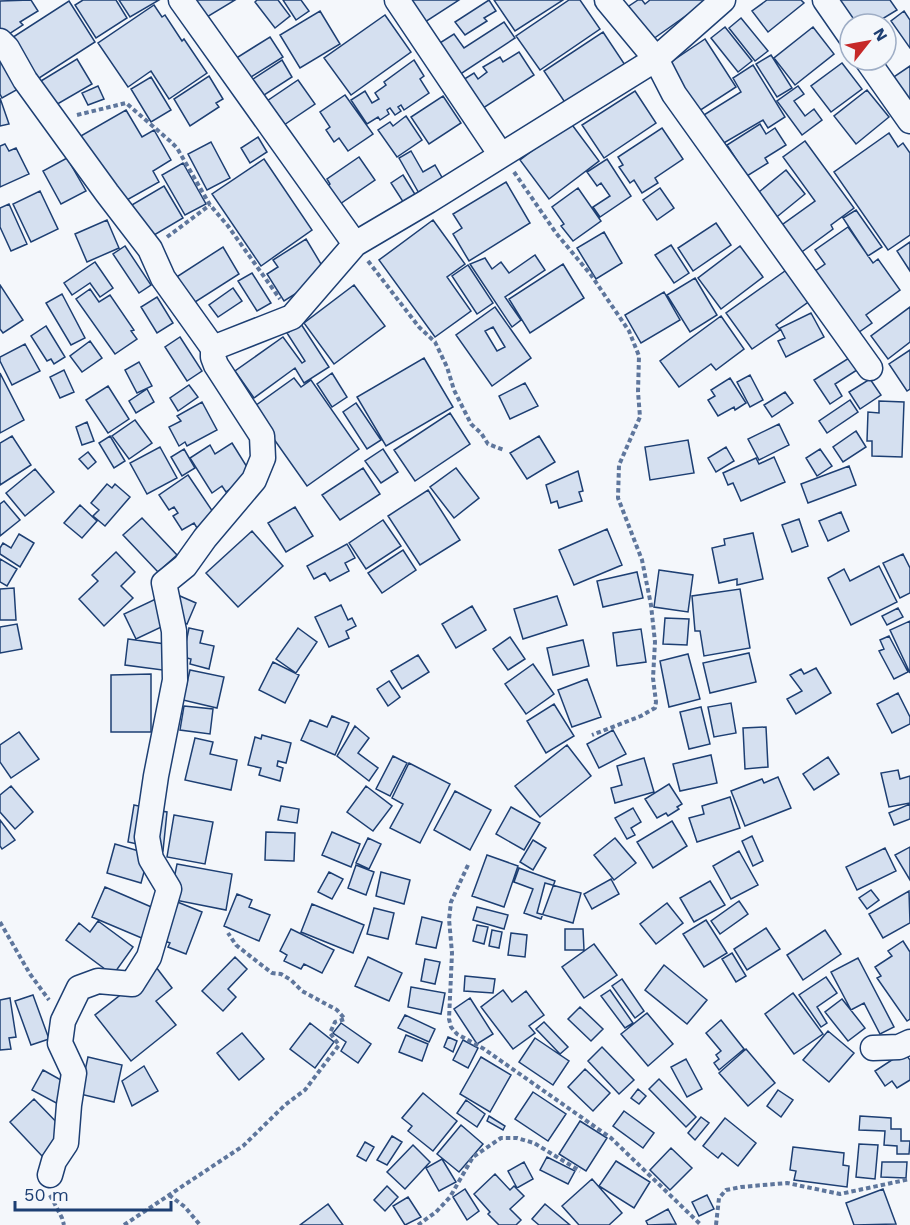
<svg xmlns="http://www.w3.org/2000/svg" width="910" height="1225" font-family="'Work Sans',sans-serif">
	<style>
		.building { fill: #d5e0f0; stroke: #1d3f73; stroke-width: 1.5; fill-rule: evenodd }
		.lines { fill: none; stroke-linecap: round; stroke-linejoin: round }
		.minor-casing { stroke: #1d3f73; stroke-width: 27 }
		.path { stroke: #5e769c; stroke-width: 4; stroke-dasharray: 4.5 3; stroke-linecap: butt }
		.minor { stroke: #f4f7fb; stroke-width: 24 }
	</style>
	<rect width="100%" height="100%" fill="#f4f7fb"/>
	<path class="building" d="M 31,0 L 38,11 L 20,22 L 23,25 L 3,38 L 0,32 L 0,1 Z
		M 83,0 L 116,0 L 127,18 L 96,38 L 75,5 Z
		M 119,0 L 159,0 L 130,17 Z
		M 190,0 L 235,0 L 202,20 Z
		M 257,0 L 278,0 L 290,16 L 275,28 L 255,2 Z
		M 283,0 L 301,0 L 309,11 L 296,20 Z
		M 407,0 L 459,0 L 422,24 Z
		M 489,0 L 496,11 L 484,18 L 487,21 L 465,35 L 455,22 Z
		M 494,0 L 563,0 L 515,31 Z
		M 569,0 L 580,0 L 600,29 L 540,70 L 516,36 Z
		M 638,0 L 642,0 L 645,4 L 650,0 L 711,0 L 689,18 L 687,15 L 646,44 L 620,12 Z
		M 767,0 L 801,0 L 804,3 L 768,32 L 752,11 Z
		M 837,0 L 890,0 L 897,10 L 874,24 L 850,24 Z
		M 69,1 L 95,42 L 33,82 L 7,41 Z
		M 154,5 L 162,17 L 165,15 L 182,41 L 184,39 L 207,73 L 169,99 L 151,71 L 128,87 L 98,43 Z
		M 320,11 L 340,44 L 300,68 L 280,35 Z
		M 904,11 L 910,20 L 910,48 L 891,21 Z
		M 385,15 L 411,52 L 351,95 L 324,58 Z
		M 741,18 L 768,51 L 755,61 L 729,28 Z
		M 504,22 L 515,38 L 456,77 L 435,46 L 454,34 L 464,48 Z
		M 725,27 L 752,61 L 738,72 L 711,38 Z
		M 813,27 L 834,54 L 795,85 L 774,58 Z
		M 603,32 L 627,68 L 568,107 L 544,71 Z
		M 270,37 L 283,57 L 243,82 L 230,62 Z
		M 705,39 L 736,87 L 696,113 L 665,66 Z
		M 519,52 L 534,75 L 477,112 L 458,83 L 474,73 L 478,79 L 487,72 L 483,67 L 500,57 L 503,62 Z
		M 771,55 L 792,88 L 777,97 L 756,64 Z
		M 8,56 L 20,88 L 2,98 L 0,94 L 0,60 Z
		M 77,59 L 92,84 L 54,106 L 36,84 Z
		M 282,60 L 292,77 L 258,99 L 250,81 Z
		M 414,60 L 424,76 L 420,79 L 429,93 L 404,110 L 401,105 L 398,107 L 401,111 L 395,115 L 390,108 L 387,110 L 389,114 L 380,120 L 378,117 L 367,124 L 351,100 L 365,91 L 372,103 L 379,99 L 375,93 L 386,85 L 384,82 Z
		M 842,63 L 862,89 L 831,112 L 811,86 Z
		M 753,65 L 785,117 L 768,128 L 763,120 L 717,147 L 699,118 L 741,92 L 733,78 Z
		M 910,66 L 910,111 L 888,81 Z
		M 209,76 L 223,99 L 216,103 L 219,107 L 190,126 L 174,99 Z
		M 151,77 L 171,110 L 151,122 L 131,89 Z
		M 298,80 L 315,104 L 281,127 L 267,101 Z
		M 98,86 L 104,99 L 88,105 L 82,93 Z
		M 798,86 L 804,94 L 794,101 L 805,116 L 814,109 L 822,120 L 802,135 L 777,101 Z
		M 867,90 L 889,117 L 856,144 L 834,116 Z
		M 635,91 L 656,123 L 604,158 L 582,125 Z
		M 345,95 L 373,134 L 348,151 L 339,138 L 334,142 L 326,130 L 330,127 L 320,112 Z
		M 443,96 L 461,123 L 429,144 L 411,117 Z
		M 0,98 L 9,124 L 0,126 Z
		M 126,110 L 142,137 L 154,130 L 171,160 L 153,171 L 159,182 L 118,205 L 79,137 Z
		M 406,116 L 422,140 L 397,157 L 378,130 L 390,122 L 393,126 Z
		M 570,122 L 599,161 L 549,199 L 520,160 Z
		M 760,124 L 766,134 L 775,128 L 786,145 L 765,158 L 768,163 L 747,176 L 727,145 Z
		M 662,128 L 683,159 L 655,178 L 658,183 L 642,193 L 634,180 L 630,183 L 619,167 L 623,165 L 618,157 Z
		M 889,133 L 898,147 L 903,143 L 910,153 L 910,235 L 888,250 L 834,172 Z
		M 258,137 L 267,152 L 250,163 L 241,148 Z
		M 805,141 L 854,208 L 831,225 L 833,229 L 799,254 L 779,227 L 815,201 L 783,157 Z
		M 211,142 L 230,178 L 207,190 L 188,154 Z
		M 5,144 L 9,151 L 16,148 L 29,174 L 0,187 L 0,146 Z
		M 411,151 L 423,172 L 435,165 L 444,181 L 420,195 L 399,158 Z
		M 359,157 L 375,180 L 337,206 L 324,188 L 330,184 L 327,179 Z
		M 67,158 L 86,191 L 61,204 L 43,171 Z
		M 264,159 L 312,230 L 261,266 L 212,194 Z
		M 607,159 L 631,196 L 600,217 L 593,207 L 610,196 L 601,183 L 597,186 L 587,172 Z
		M 183,163 L 206,204 L 185,215 L 162,175 Z
		M 786,170 L 805,194 L 773,220 L 754,196 Z
		M 403,175 L 421,204 L 409,211 L 391,183 Z
		M 506,182 L 530,223 L 469,261 L 453,234 L 462,228 L 453,214 Z
		M 164,186 L 183,218 L 144,241 L 125,209 Z
		M 578,188 L 601,221 L 573,241 L 561,226 L 564,224 L 552,207 Z
		M 660,188 L 674,208 L 657,220 L 643,200 Z
		M 40,191 L 58,229 L 31,242 L 13,204 Z
		M 9,204 L 27,244 L 11,251 L 0,227 L 0,208 Z
		M 856,210 L 882,247 L 868,256 L 843,218 Z
		M 107,220 L 119,248 L 87,262 L 75,234 Z
		M 433,220 L 465,264 L 447,277 L 471,311 L 435,337 L 379,260 Z
		M 716,223 L 731,245 L 693,271 L 678,248 Z
		M 848,227 L 873,263 L 878,259 L 900,290 L 866,315 L 872,323 L 852,337 L 808,276 L 825,264 L 815,250 Z
		M 604,232 L 622,263 L 596,279 L 577,248 Z
		M 306,239 L 327,274 L 284,301 L 267,274 L 278,267 L 273,260 Z
		M 910,242 L 910,271 L 897,251 Z
		M 671,245 L 689,273 L 674,283 L 655,255 Z
		M 125,246 L 151,285 L 139,293 L 113,254 Z
		M 740,246 L 763,277 L 721,309 L 698,278 Z
		M 223,247 L 239,274 L 192,304 L 175,278 Z
		M 535,255 L 545,270 L 505,297 L 521,320 L 512,327 L 470,264 L 485,258 L 492,269 L 501,262 L 509,273 Z
		M 95,262 L 113,288 L 100,297 L 90,283 L 72,295 L 64,283 Z
		M 563,264 L 584,298 L 530,333 L 509,299 Z
		M 468,265 L 493,303 L 477,314 L 452,276 Z
		M 792,266 L 814,298 L 776,325 L 780,330 L 752,349 L 726,313 Z
		M 252,273 L 271,303 L 257,311 L 238,281 Z
		M 695,278 L 717,315 L 690,332 L 667,295 Z
		M 0,285 L 23,320 L 3,333 L 0,329 Z
		M 354,285 L 385,326 L 334,364 L 304,323 Z
		M 233,288 L 242,301 L 218,317 L 209,305 Z
		M 90,289 L 99,302 L 110,295 L 134,330 L 131,331 L 137,339 L 115,354 L 76,299 Z
		M 664,292 L 680,320 L 641,343 L 625,315 Z
		M 62,294 L 85,338 L 71,345 L 46,303 Z
		M 157,297 L 173,323 L 157,333 L 141,307 Z
		M 495,307 L 531,358 L 492,386 L 456,335 ZM 493,327 L 505,347 L 497,351 L 485,331 Z
		M 910,307 L 910,342 L 888,359 L 871,336 Z
		M 811,313 L 824,337 L 786,357 L 778,341 L 785,338 L 780,328 Z
		M 721,316 L 744,349 L 716,370 L 711,364 L 679,387 L 660,361 Z
		M 301,324 L 329,367 L 304,383 L 295,368 L 254,398 L 235,371 L 283,337 L 302,363 L 305,361 L 287,333 Z
		M 46,326 L 65,357 L 54,364 L 51,359 L 47,361 L 31,336 Z
		M 180,337 L 202,371 L 187,381 L 165,347 Z
		M 90,341 L 102,358 L 82,372 L 70,356 Z
		M 25,344 L 40,371 L 12,385 L 0,361 L 0,357 Z
		M 910,350 L 910,389 L 907,391 L 889,364 Z
		M 424,358 L 453,407 L 386,446 L 357,397 Z
		M 849,358 L 857,370 L 835,384 L 842,396 L 830,404 L 814,380 Z
		M 139,362 L 152,386 L 137,393 L 125,370 Z
		M 64,370 L 74,392 L 60,398 L 50,377 Z
		M 0,373 L 24,420 L 0,433 Z
		M 332,373 L 347,397 L 332,407 L 317,384 Z
		M 750,375 L 763,400 L 750,407 L 737,382 Z
		M 294,378 L 301,387 L 311,380 L 359,449 L 307,486 L 252,408 Z
		M 730,378 L 746,403 L 735,410 L 734,407 L 718,416 L 708,400 L 715,396 L 711,390 Z
		M 870,379 L 881,395 L 860,409 L 849,392 Z
		M 525,383 L 538,406 L 510,419 L 499,396 Z
		M 189,385 L 198,397 L 178,411 L 170,398 Z
		M 108,386 L 129,419 L 108,433 L 86,400 Z
		M 147,389 L 154,402 L 136,413 L 129,401 Z
		M 785,392 L 793,403 L 772,417 L 764,405 Z
		M 850,400 L 858,412 L 827,433 L 819,421 Z
		M 879,401 L 904,402 L 902,457 L 872,456 L 872,441 L 867,441 L 868,412 L 879,413 Z
		M 202,402 L 217,430 L 187,446 L 185,442 L 179,446 L 169,427 L 181,421 L 177,416 Z
		M 356,403 L 381,440 L 367,449 L 343,412 Z
		M 450,413 L 470,444 L 415,481 L 394,450 Z
		M 135,420 L 152,443 L 129,459 L 112,436 Z
		M 87,422 L 94,441 L 82,445 L 76,427 Z
		M 779,424 L 789,445 L 759,460 L 748,439 Z
		M 856,431 L 866,447 L 843,462 L 833,447 Z
		M 12,436 L 31,465 L 0,485 L 0,443 Z
		M 110,436 L 125,461 L 114,468 L 99,443 Z
		M 539,436 L 555,462 L 527,479 L 510,453 Z
		M 688,440 L 694,473 L 650,480 L 645,447 Z
		M 232,443 L 252,475 L 226,492 L 222,486 L 212,493 L 190,458 L 210,445 L 215,454 Z
		M 160,447 L 177,478 L 147,494 L 130,463 Z
		M 726,447 L 734,461 L 716,472 L 708,458 Z
		M 184,449 L 195,468 L 182,476 L 171,457 Z
		M 383,449 L 398,472 L 381,483 L 365,461 Z
		M 820,449 L 832,466 L 817,476 L 806,458 Z
		M 88,452 L 96,462 L 88,469 L 79,459 Z
		M 774,457 L 785,482 L 741,501 L 733,483 L 728,485 L 723,473 L 756,458 L 759,464 Z
		M 849,466 L 856,485 L 808,503 L 801,484 Z
		M 363,468 L 380,494 L 340,520 L 322,495 Z
		M 456,468 L 479,498 L 454,518 L 430,487 Z
		M 35,469 L 54,492 L 25,516 L 6,493 Z
		M 578,471 L 583,491 L 579,492 L 582,501 L 559,508 L 557,501 L 551,503 L 546,485 Z
		M 188,475 L 215,515 L 197,528 L 194,523 L 182,530 L 173,516 L 178,513 L 174,507 L 169,510 L 159,495 Z
		M 107,484 L 112,488 L 115,484 L 130,497 L 105,526 L 93,516 L 99,510 L 91,503 Z
		M 428,490 L 460,540 L 420,565 L 388,516 Z
		M 4,501 L 20,520 L 0,536 L 0,504 Z
		M 80,505 L 97,521 L 82,538 L 64,523 Z
		M 295,507 L 313,536 L 286,552 L 268,523 Z
		M 841,512 L 849,531 L 828,541 L 819,521 Z
		M 142,518 L 177,555 L 158,572 L 123,535 Z
		M 799,519 L 808,546 L 792,552 L 782,525 Z
		M 383,520 L 401,546 L 366,569 L 349,543 Z
		M 607,529 L 622,565 L 574,585 L 559,550 Z
		M 252,531 L 283,566 L 238,607 L 206,573 Z
		M 753,533 L 763,579 L 737,585 L 737,579 L 719,583 L 712,548 L 725,545 L 724,539 Z
		M 19,534 L 34,543 L 20,567 L 0,554 L 0,548 L 3,543 L 11,548 Z
		M 347,544 L 355,558 L 345,563 L 349,571 L 330,581 L 325,573 L 314,579 L 307,566 Z
		M 403,550 L 416,570 L 382,593 L 368,573 Z
		M 116,552 L 135,572 L 121,586 L 133,598 L 104,626 L 79,599 L 98,581 L 92,575 Z
		M 903,554 L 910,568 L 910,593 L 900,598 L 883,563 Z
		M 0,559 L 17,569 L 7,586 L 0,582 Z
		M 879,566 L 897,602 L 851,625 L 828,578 L 844,569 L 850,581 Z
		M 659,570 L 693,575 L 688,612 L 654,607 Z
		M 637,572 L 643,598 L 603,607 L 597,581 Z
		M 14,588 L 16,620 L 0,620 L 0,589 Z
		M 740,589 L 750,648 L 704,656 L 700,631 L 695,631 L 692,596 Z
		M 180,596 L 196,603 L 187,624 L 171,618 Z
		M 557,596 L 567,625 L 523,639 L 514,609 Z
		M 160,597 L 172,622 L 136,639 L 124,614 Z
		M 341,605 L 348,620 L 352,618 L 356,626 L 346,631 L 349,638 L 329,647 L 315,617 Z
		M 472,606 L 486,630 L 456,648 L 442,624 Z
		M 898,608 L 903,617 L 887,625 L 882,616 Z
		M 665,618 L 689,619 L 687,645 L 663,644 Z
		M 910,621 L 910,673 L 890,630 Z
		M 17,624 L 22,649 L 0,653 L 0,627 Z
		M 189,628 L 203,631 L 200,643 L 214,646 L 209,669 L 190,664 L 191,659 L 183,657 Z
		M 298,628 L 317,642 L 296,673 L 276,659 Z
		M 641,629 L 646,662 L 617,666 L 613,633 Z
		M 889,636 L 908,672 L 894,679 L 879,651 L 884,649 L 880,640 Z
		M 510,637 L 525,659 L 508,670 L 493,649 Z
		M 128,639 L 173,645 L 170,671 L 125,665 Z
		M 583,640 L 589,666 L 553,675 L 547,648 Z
		M 749,653 L 756,682 L 710,693 L 703,663 Z
		M 688,654 L 700,699 L 669,707 L 660,661 Z
		M 418,655 L 429,672 L 402,689 L 391,671 Z
		M 273,662 L 299,675 L 285,703 L 259,690 Z
		M 533,664 L 554,694 L 526,714 L 505,684 Z
		M 816,668 L 831,693 L 796,714 L 787,699 L 802,691 L 790,675 L 801,669 L 804,674 Z
		M 190,670 L 224,677 L 217,708 L 183,700 Z
		M 151,674 L 151,732 L 111,732 L 111,675 Z
		M 587,679 L 601,717 L 572,727 L 558,690 Z
		M 389,681 L 400,697 L 388,706 L 377,689 Z
		M 898,693 L 910,717 L 910,724 L 892,733 L 877,704 Z
		M 731,703 L 736,733 L 714,737 L 708,707 Z
		M 554,704 L 574,736 L 546,753 L 527,721 Z
		M 184,706 L 213,709 L 210,734 L 180,730 Z
		M 701,707 L 710,744 L 689,749 L 680,712 Z
		M 332,716 L 349,723 L 335,755 L 301,740 L 310,720 L 327,727 Z
		M 355,726 L 369,738 L 358,753 L 378,768 L 369,781 L 337,756 Z
		M 766,727 L 768,767 L 745,769 L 743,728 Z
		M 613,730 L 626,754 L 599,768 L 587,744 Z
		M 19,732 L 39,759 L 11,778 L 0,762 L 0,745 Z
		M 262,735 L 291,743 L 286,763 L 278,761 L 277,766 L 283,768 L 280,781 L 259,775 L 261,768 L 248,765 L 255,737 L 261,739 Z
		M 195,738 L 213,742 L 210,754 L 237,760 L 231,790 L 185,780 Z
		M 567,745 L 591,776 L 540,817 L 515,786 Z
		M 711,755 L 717,783 L 680,791 L 673,764 Z
		M 393,756 L 407,763 L 390,796 L 376,789 Z
		M 828,757 L 839,774 L 814,790 L 803,774 Z
		M 644,758 L 654,792 L 615,803 L 611,788 L 622,785 L 617,766 Z
		M 409,763 L 450,784 L 420,843 L 390,828 L 403,804 L 392,798 Z
		M 898,770 L 900,779 L 910,776 L 910,803 L 889,807 L 881,773 Z
		M 778,777 L 791,808 L 745,826 L 731,791 L 762,779 L 764,783 Z
		M 669,784 L 682,804 L 677,807 L 679,809 L 668,816 L 666,813 L 657,818 L 645,799 Z
		M 11,786 L 33,812 L 15,829 L 0,812 L 0,795 Z
		M 366,786 L 392,806 L 373,831 L 347,812 Z
		M 455,791 L 491,810 L 470,850 L 434,830 Z
		M 730,797 L 740,828 L 697,842 L 689,818 L 704,814 L 702,806 Z
		M 910,804 L 910,819 L 894,825 L 889,813 Z
		M 134,805 L 148,808 L 142,845 L 128,842 Z
		M 281,806 L 299,809 L 297,823 L 278,820 Z
		M 511,807 L 540,823 L 524,850 L 496,834 Z
		M 633,808 L 641,822 L 631,828 L 635,835 L 627,839 L 615,818 Z
		M 154,810 L 167,812 L 163,851 L 150,850 Z
		M 174,815 L 213,822 L 205,864 L 167,857 Z
		M 0,820 L 15,840 L 2,849 L 0,846 Z
		M 672,821 L 687,846 L 653,868 L 637,842 Z
		M 266,832 L 295,833 L 294,861 L 265,860 Z
		M 332,832 L 360,844 L 351,867 L 322,855 Z
		M 752,836 L 763,861 L 753,866 L 742,841 Z
		M 368,838 L 381,844 L 369,869 L 356,863 Z
		M 615,838 L 636,863 L 614,880 L 594,855 Z
		M 533,840 L 546,848 L 533,870 L 520,862 Z
		M 115,844 L 149,854 L 141,883 L 107,873 Z
		M 910,847 L 910,880 L 895,855 Z
		M 885,848 L 896,871 L 857,890 L 846,867 Z
		M 739,851 L 758,885 L 731,899 L 713,866 Z
		M 487,855 L 518,866 L 504,907 L 472,896 Z
		M 177,864 L 232,874 L 226,910 L 170,899 Z
		M 356,865 L 374,872 L 366,895 L 348,888 Z
		M 519,868 L 555,881 L 541,919 L 524,913 L 533,889 L 514,882 Z
		M 329,872 L 343,879 L 332,899 L 318,892 Z
		M 381,872 L 410,880 L 404,904 L 376,896 Z
		M 611,879 L 619,894 L 592,909 L 584,894 Z
		M 710,881 L 725,905 L 694,922 L 680,898 Z
		M 545,883 L 581,893 L 573,923 L 537,913 Z
		M 105,887 L 156,909 L 144,939 L 92,917 Z
		M 871,890 L 879,900 L 867,909 L 859,898 Z
		M 909,891 L 910,923 L 883,938 L 869,914 Z
		M 237,894 L 252,900 L 249,907 L 270,915 L 259,941 L 224,926 Z
		M 175,901 L 202,912 L 186,954 L 168,947 L 170,943 L 159,939 Z
		M 739,901 L 748,914 L 720,934 L 711,921 Z
		M 667,903 L 683,923 L 656,944 L 640,924 Z
		M 312,904 L 364,925 L 353,953 L 301,932 Z
		M 477,907 L 508,915 L 504,929 L 473,920 Z
		M 374,908 L 394,913 L 388,939 L 367,934 Z
		M 422,917 L 442,922 L 436,948 L 416,944 Z
		M 706,920 L 727,953 L 704,967 L 683,934 Z
		M 98,921 L 133,947 L 113,975 L 66,940 L 79,923 L 90,932 Z
		M 477,925 L 488,927 L 484,944 L 473,941 Z
		M 766,928 L 780,949 L 747,970 L 734,949 Z
		M 291,929 L 334,950 L 322,973 L 304,964 L 301,969 L 284,961 L 287,955 L 280,951 Z
		M 565,929 L 583,929 L 584,950 L 565,950 Z
		M 492,930 L 502,932 L 499,948 L 489,946 Z
		M 825,930 L 841,954 L 803,980 L 787,955 Z
		M 511,933 L 527,935 L 525,957 L 508,955 Z
		M 903,941 L 910,952 L 910,1019 L 907,1021 L 877,978 L 881,976 L 875,967 L 892,956 L 888,951 Z
		M 594,944 L 617,975 L 584,998 L 562,967 Z
		M 732,953 L 746,976 L 736,982 L 722,959 Z
		M 235,957 L 247,969 L 228,989 L 236,997 L 223,1011 L 202,991 Z
		M 368,957 L 402,973 L 389,1001 L 355,986 Z
		M 858,958 L 894,1027 L 880,1034 L 864,1003 L 851,1010 L 831,972 Z
		M 425,959 L 440,962 L 435,984 L 421,981 Z
		M 664,965 L 707,1000 L 687,1024 L 645,990 Z
		M 156,967 L 172,988 L 156,1001 L 176,1025 L 131,1061 L 95,1015 Z
		M 465,976 L 495,979 L 493,993 L 464,991 Z
		M 826,977 L 837,993 L 817,1007 L 827,1023 L 821,1027 L 799,995 Z
		M 622,979 L 644,1011 L 635,1018 L 612,986 Z
		M 411,987 L 445,993 L 441,1014 L 408,1007 Z
		M 503,990 L 512,1002 L 526,991 L 544,1015 L 529,1026 L 535,1033 L 513,1049 L 481,1007 Z
		M 610,990 L 633,1023 L 625,1028 L 601,996 Z
		M 793,993 L 823,1034 L 794,1054 L 765,1014 Z
		M 33,995 L 49,1039 L 31,1045 L 15,1001 Z
		M 10,998 L 16,1037 L 9,1038 L 11,1049 L 0,1050 L 0,1000 Z
		M 470,998 L 493,1034 L 477,1044 L 454,1009 Z
		M 842,999 L 865,1028 L 848,1041 L 825,1012 Z
		M 580,1007 L 603,1029 L 591,1041 L 568,1019 Z
		M 647,1013 L 673,1044 L 648,1066 L 621,1034 Z
		M 405,1015 L 435,1029 L 429,1042 L 398,1028 Z
		M 721,1020 L 744,1049 L 719,1070 L 714,1063 L 719,1059 L 716,1055 L 721,1051 L 706,1033 Z
		M 544,1022 L 568,1047 L 560,1054 L 536,1029 Z
		M 310,1023 L 334,1042 L 315,1068 L 290,1049 Z
		M 341,1023 L 371,1044 L 358,1063 L 341,1051 L 346,1042 L 333,1033 Z
		M 828,1031 L 854,1053 L 829,1082 L 803,1060 Z
		M 242,1033 L 264,1059 L 239,1080 L 217,1053 Z
		M 406,1035 L 428,1044 L 422,1061 L 399,1052 Z
		M 448,1037 L 457,1041 L 453,1052 L 444,1047 Z
		M 535,1038 L 569,1061 L 553,1085 L 519,1062 Z
		M 463,1040 L 478,1048 L 468,1068 L 453,1060 Z
		M 602,1047 L 634,1080 L 619,1094 L 588,1061 Z
		M 746,1049 L 775,1083 L 748,1106 L 719,1073 Z
		M 904,1052 L 910,1060 L 910,1080 L 897,1088 L 892,1081 L 885,1086 L 875,1071 Z
		M 88,1057 L 122,1065 L 114,1102 L 80,1094 Z
		M 481,1057 L 511,1075 L 490,1112 L 460,1094 Z
		M 686,1059 L 702,1089 L 687,1097 L 671,1067 Z
		M 144,1066 L 158,1091 L 132,1106 L 122,1081 Z
		M 585,1069 L 610,1093 L 593,1111 L 568,1087 Z
		M 43,1070 L 70,1085 L 60,1105 L 32,1090 Z
		M 659,1079 L 696,1117 L 686,1127 L 649,1089 Z
		M 638,1089 L 646,1096 L 639,1104 L 631,1098 Z
		M 778,1090 L 793,1100 L 781,1117 L 767,1106 Z
		M 533,1092 L 566,1114 L 548,1141 L 515,1119 Z
		M 423,1093 L 457,1121 L 433,1151 L 408,1131 L 412,1126 L 402,1118 Z
		M 34,1099 L 66,1132 L 42,1156 L 10,1122 Z
		M 466,1100 L 485,1114 L 477,1127 L 457,1113 Z
		M 624,1111 L 654,1133 L 643,1148 L 613,1126 Z
		M 489,1116 L 505,1126 L 503,1130 L 487,1121 Z
		M 860,1116 L 891,1118 L 891,1129 L 901,1129 L 901,1141 L 910,1141 L 909,1154 L 897,1154 L 897,1146 L 884,1145 L 885,1131 L 859,1130 Z
		M 701,1117 L 709,1123 L 695,1140 L 688,1133 Z
		M 725,1118 L 756,1143 L 738,1166 L 722,1153 L 718,1158 L 703,1146 Z
		M 580,1121 L 607,1138 L 586,1171 L 559,1154 Z
		M 461,1125 L 483,1144 L 459,1172 L 437,1154 Z
		M 392,1136 L 402,1142 L 387,1165 L 377,1160 Z
		M 365,1142 L 374,1147 L 366,1161 L 357,1156 Z
		M 859,1144 L 878,1145 L 875,1179 L 856,1177 Z
		M 413,1145 L 430,1162 L 405,1189 L 387,1172 Z
		M 793,1147 L 844,1153 L 843,1165 L 849,1166 L 847,1187 L 794,1180 L 796,1171 L 790,1170 Z
		M 671,1148 L 692,1168 L 670,1190 L 650,1170 Z
		M 547,1157 L 575,1171 L 568,1184 L 540,1170 Z
		M 442,1159 L 456,1182 L 439,1191 L 426,1168 Z
		M 616,1161 L 650,1182 L 634,1208 L 599,1186 Z
		M 524,1162 L 533,1179 L 517,1188 L 508,1171 Z
		M 882,1162 L 907,1162 L 906,1178 L 881,1177 Z
		M 495,1174 L 510,1190 L 514,1186 L 524,1196 L 510,1209 L 521,1220 L 516,1225 L 499,1225 L 488,1214 L 490,1212 L 474,1194 Z
		M 592,1179 L 622,1213 L 609,1225 L 579,1225 L 562,1206 Z
		M 387,1186 L 398,1197 L 385,1211 L 374,1200 Z
		M 465,1189 L 479,1211 L 467,1220 L 453,1197 Z
		M 883,1189 L 896,1224 L 854,1225 L 846,1203 Z
		M 707,1195 L 714,1209 L 699,1216 L 692,1202 Z
		M 408,1197 L 421,1217 L 405,1225 L 393,1206 Z
		M 328,1204 L 343,1225 L 300,1225 Z
		M 545,1204 L 570,1225 L 539,1225 L 532,1219 Z
		M 668,1209 L 676,1224 L 648,1225 L 646,1221 Z"/>
	<g class="lines">
		<defs>
			<path id="minor" d="M 181,0 L 355,244
				M 397,0 L 501,155
				M 607,0 L 656,59 L 674,94 L 870,368
				M 825,0 L 850,36
				M 0,41 L 7,48 L 25,80 L 107,193 L 150,249 L 163,278 L 213,348
				M 867,60 L 910,121
				M 873,1048 L 899,1047 L 910,1042
				M 50,1175 L 54,1161 L 66,1143 L 69,1105 L 74,1073 L 60,1043 L 63,1021 L 79,988 L 98,981 L 132,984 L 149,957 L 169,889 L 151,859 L 147,837 L 156,776 L 175,680 L 174,631 L 164,583 L 185,566 L 205,538 L 254,480 L 263,458 L 262,436 L 216,365 L 213,357 L 213,348 L 292,317 L 355,244 L 428,201 L 656,59 L 723,0"/>
		</defs>
		<use href="#minor" class="minor-casing"/>
		<path class="path" d="M 77,115 L 126,103 L 170,141 L 177,148 L 210,205 L 228,226 L 280,299
			M 514,172 L 556,233 L 591,275 L 629,331 L 639,356 L 638,392 L 640,417 L 619,465 L 618,498 L 642,560 L 651,605 L 655,642 L 653,678 L 656,702 L 655,708 L 641,716 L 592,735
			M 167,237 L 210,205
			M 368,261 L 419,327 L 435,342 L 447,367 L 454,390 L 471,424 L 481,433 L 488,444 L 504,450
			M 468,865 L 451,902 L 449,919 L 452,953 L 449,1019 L 451,1027 L 457,1034 L 484,1049 L 611,1138 L 701,1225
			M 0,922 L 30,974 L 49,1000
			M 50,1195 L 62,1218 L 64,1225
			M 169,1195 L 185,1207 L 200,1225
			M 124,1225 L 243,1146 L 285,1105 L 305,1090 L 339,1045 L 330,1033 L 335,1022 L 345,1019 L 337,1010 L 302,991 L 291,980 L 281,974 L 272,973 L 259,963 L 236,945 L 228,933
			M 418,1225 L 436,1212 L 450,1197 L 473,1157 L 501,1138 L 517,1138 L 534,1143 L 580,1171
			M 716,1225 L 719,1198 L 726,1190 L 741,1187 L 787,1183 L 840,1194 L 910,1179"/>
		<use href="#minor" class="minor"/>
	</g>
	<g transform="translate(868 42) rotate(59)"><circle r="28" fill="#f4f7fb" stroke="#9eadc5" stroke-width="1.5"/>
	<path d="M0-4.5L10 22L0 15L-10 22Z" fill="#c62828"/>
	<text y="-9" font-size="16" font-weight="bold" text-anchor="middle" fill="#1d3f73">N</text>
	</g>
	<path d="M15 1201v9h156v-9" fill="none" stroke="#1d3f73" stroke-width="3"/>
	<text x="24" y="1201" font-size="18" fill="#1d3f73" stroke="#f4f7fb" stroke-width="4.5" paint-order="stroke">50 m</text>
</svg>
